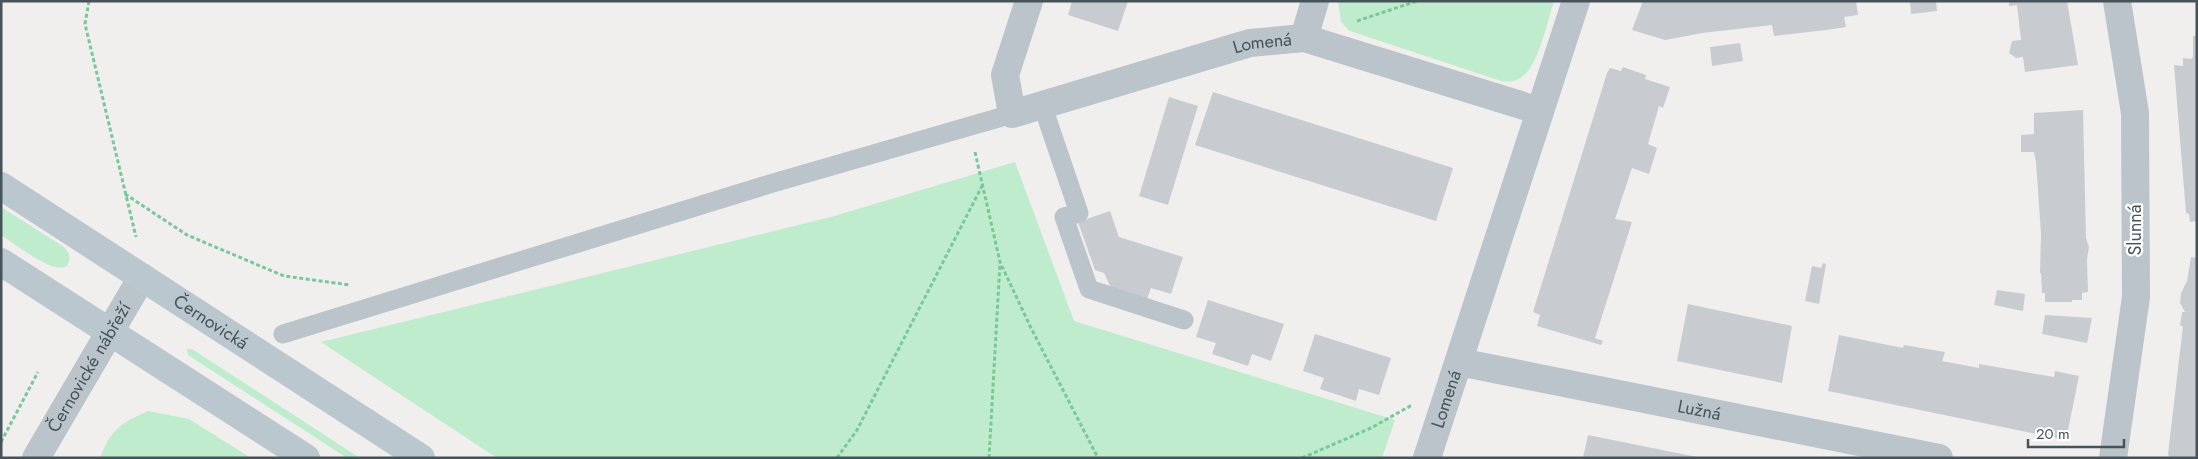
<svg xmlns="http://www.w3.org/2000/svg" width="2198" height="459" font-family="Jost,sans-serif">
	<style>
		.green { fill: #bfeccc }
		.building { fill: #c8ccd1 }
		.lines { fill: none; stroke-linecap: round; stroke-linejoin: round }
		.path { stroke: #79c899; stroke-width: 3; stroke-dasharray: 4 2.5; stroke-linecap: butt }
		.lane { stroke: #bac4ca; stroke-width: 19 }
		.street { stroke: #bac4ca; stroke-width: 28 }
		.secondary { stroke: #bbc7cf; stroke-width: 28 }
		.labels { text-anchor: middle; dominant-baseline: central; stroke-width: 4.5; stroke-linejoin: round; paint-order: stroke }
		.street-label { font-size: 18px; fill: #47535a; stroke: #fff }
	</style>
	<rect width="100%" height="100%" fill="#f1eeee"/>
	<path class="green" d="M 1338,1 L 1554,1 C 1548,20 1538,66 1523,76 C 1516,82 1509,82 1501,81 L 1350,31 L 1341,22 Z
		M 1015,162 L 1074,321 L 1395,420 L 1382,458 L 497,458 L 321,342 L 831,217 Z
		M 1,207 L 64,247 C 70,254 71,257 67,266 C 55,276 14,243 1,235 Z
		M 187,349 L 192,349 L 360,458 L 347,458 L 188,355 Z
		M 148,411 L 189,419 L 251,458 L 100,458 C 111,429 121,423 148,411 Z"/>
	<path class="building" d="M 1072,1 L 1128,1 L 1118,31 L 1068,15 Z
		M 1643,1 L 1856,1 L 1858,15 L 1844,17 L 1846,27 L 1826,30 L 1774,36 L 1772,25 L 1702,33 L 1665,40 L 1632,30 Z
		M 1910,1 L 1936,1 L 1937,11 L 1911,14 Z
		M 2009,1 L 2067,1 L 2078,65 L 2025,72 L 2023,57 L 2016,58 L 2009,53 L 2012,41 L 2021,40 L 2017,5 L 2009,6 Z
		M 2193,36 L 2197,36 L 2197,221 L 2190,222 L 2189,214 L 2186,213 L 2174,65 L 2183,66 L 2183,58 L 2191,59 L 2193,57 Z
		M 1740,43 L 1743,61 L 1712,66 L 1710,47 Z
		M 1623,67 L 1646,75 L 1645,79 L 1670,87 L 1663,108 L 1659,106 L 1648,144 L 1657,148 L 1649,174 L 1632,168 L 1615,219 L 1632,222 L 1595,338 L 1603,341 L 1601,345 L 1537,326 L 1540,315 L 1533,312 L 1607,73 L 1610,68 L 1621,71 Z
		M 1213,92 L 1453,168 L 1436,221 L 1195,145 Z
		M 1169,97 L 1198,106 L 1168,205 L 1139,196 Z
		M 2083,110 L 2086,238 L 2089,247 L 2087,259 L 2088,292 L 2082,293 L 2082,300 L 2072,300 L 2072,302 L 2045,302 L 2045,293 L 2042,293 L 2041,273 L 2040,273 L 2041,234 L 2036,162 L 2034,152 L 2021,152 L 2021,135 L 2034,134 L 2034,113 Z
		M 1110,211 L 1119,237 L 1183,257 L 1171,294 L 1151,288 L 1147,299 L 1111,288 L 1104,273 L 1095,270 L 1078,222 Z
		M 2191,257 L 2197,258 L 2197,458 L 2170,458 L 2168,454 L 2183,326 L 2180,326 L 2182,312 L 2185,312 L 2180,303 L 2181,293 L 2187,281 Z
		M 1823,263 L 1826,264 L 1819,304 L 1805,301 L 1812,266 L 1821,268 Z
		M 1997,290 L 2025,294 L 2023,311 L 1994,305 Z
		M 1208,300 L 1284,324 L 1271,361 L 1252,354 L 1248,366 L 1212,354 L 1216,343 L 1196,337 Z
		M 1688,304 L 1792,326 L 1782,383 L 1677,361 Z
		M 2045,315 L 2092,318 L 2087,343 L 2042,334 Z
		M 1315,334 L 1391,358 L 1379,395 L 1359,389 L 1356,401 L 1320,389 L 1324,378 L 1303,371 Z
		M 1839,335 L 1903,348 L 1904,345 L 1945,352 L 1942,361 L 1979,368 L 1979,364 L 2054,377 L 2055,371 L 2079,376 L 2066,440 L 1828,391 Z
		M 1588,435 L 1697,457 L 1697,458 L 1583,458 Z"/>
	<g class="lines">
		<path class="path" d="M 89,1 L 85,24 L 136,237
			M 1357,21 L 1417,1
			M 975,152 L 1000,262 L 1030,326 L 1098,458
			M 125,194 L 187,235 L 284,276 L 350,285
			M 1,442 L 38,372
			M 837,458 L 857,430 L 982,186
			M 989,458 L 1000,263
			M 1302,458 L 1371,428 L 1412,405"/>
		<path class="lane" d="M 1042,104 L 1079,213 L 1064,217 L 1089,289 L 1184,320
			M 283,334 L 773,183 L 1012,114"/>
		<g class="street">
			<path id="s1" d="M 1029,1 L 1005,75 L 1012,114 L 1250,43 L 1304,38 L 1540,111"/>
			<path d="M 1304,38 L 1315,1"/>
			<path id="s2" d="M 1459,362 L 1939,458"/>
			<path id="s3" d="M 36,458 L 142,277"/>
			<path id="s4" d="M 1427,458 L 1576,1"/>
			<path d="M 2113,458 L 2136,297 L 2135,113 L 2117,1"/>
		</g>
		<g class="secondary">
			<path id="s5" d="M 1,186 L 421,458"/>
			<path d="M 1,262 L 306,458"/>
		</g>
	</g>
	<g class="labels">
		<g class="street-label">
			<text stroke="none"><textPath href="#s1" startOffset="378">Lomená</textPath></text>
			<text transform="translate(2135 230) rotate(-90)">Slunná</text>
			<text stroke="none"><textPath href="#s5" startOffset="250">Černovická</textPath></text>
			<text stroke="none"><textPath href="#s3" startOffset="105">Černovické nábřeží</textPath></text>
			<text stroke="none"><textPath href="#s4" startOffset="62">Lomená</textPath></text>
			<text stroke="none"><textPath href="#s2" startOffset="245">Lužná</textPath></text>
		</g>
	</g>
	<rect width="2198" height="459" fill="none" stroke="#47535a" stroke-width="5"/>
	<path d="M2028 439v8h96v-8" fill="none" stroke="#47535a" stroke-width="2.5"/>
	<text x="2036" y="439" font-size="15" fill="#47535a" stroke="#ffffff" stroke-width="4" paint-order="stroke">20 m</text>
</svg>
